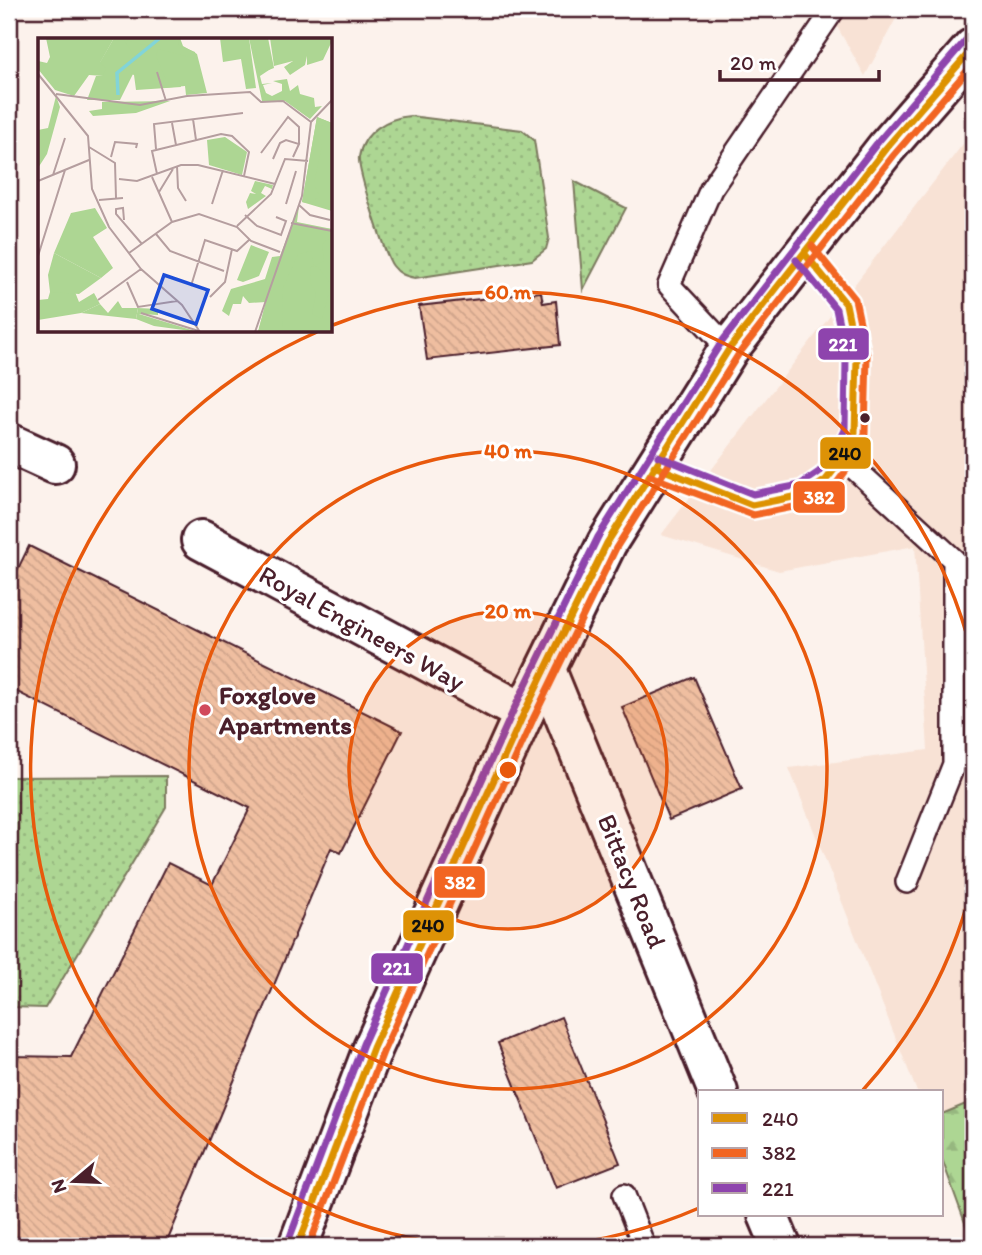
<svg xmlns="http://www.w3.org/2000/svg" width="982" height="1255" font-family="Itim,sans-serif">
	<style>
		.built { fill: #f8e2d5 }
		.grass { fill: url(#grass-dots); stroke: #7c7a5f; stroke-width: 2 }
		.forest { fill: url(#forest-firs); stroke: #7c7a5f; stroke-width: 2 }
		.building { fill: url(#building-back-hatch); stroke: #4a1f2b; stroke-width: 2 }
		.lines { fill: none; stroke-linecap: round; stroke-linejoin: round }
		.lane-casing { stroke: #4a1f2b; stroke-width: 26 }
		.street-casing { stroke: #4a1f2b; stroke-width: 44 }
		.secondary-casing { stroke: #4a1f2b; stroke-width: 44 }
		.lane { stroke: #fff; stroke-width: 21 }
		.street { stroke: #fff; stroke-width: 38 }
		.secondary { stroke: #fff; stroke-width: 38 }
		.bus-1-casing { stroke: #fff; stroke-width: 12 }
		.bus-2-casing { stroke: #fff; stroke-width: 12 }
		.bus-3-casing { stroke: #fff; stroke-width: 12 }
		.bus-1 { stroke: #dd9206; stroke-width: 7 }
		.bus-2 { stroke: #f26522; stroke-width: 7 }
		.bus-3 { stroke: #8e44ad; stroke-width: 7 }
		.ring { fill: none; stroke: #e8590c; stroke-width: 3.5 }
		.bus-dot { fill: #4a1f2b; stroke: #fff; stroke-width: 2.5 }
		.poi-dot { fill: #d1495b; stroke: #fff; stroke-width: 2.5 }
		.labels { text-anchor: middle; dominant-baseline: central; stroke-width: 6; stroke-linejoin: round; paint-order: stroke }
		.street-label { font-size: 26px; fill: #4a1f2b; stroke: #fff }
		.poi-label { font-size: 26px; font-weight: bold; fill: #4a1f2b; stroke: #fff; text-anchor: start }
		.inset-river { fill: none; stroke: #82d4d8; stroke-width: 3.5 }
		.inset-road { fill: none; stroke: #b59e9f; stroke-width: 2 }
		.view { fill: #1d4ed8; fill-opacity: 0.15; stroke: #1d4ed8; stroke-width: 3.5 }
		.inset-edge { fill: none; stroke: #4a1f2b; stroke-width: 3.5 }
		.centre { fill: #e8590c; stroke: #fff; stroke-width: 3.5 }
		.ring-label { font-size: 21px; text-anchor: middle; font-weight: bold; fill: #e8590c; stroke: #fff; stroke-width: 6; stroke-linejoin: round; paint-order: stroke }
		.line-badge { stroke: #fff; stroke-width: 2.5 }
		.badge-label { font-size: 19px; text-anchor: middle; font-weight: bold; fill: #fff }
		.pale-badge-label { font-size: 19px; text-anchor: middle; font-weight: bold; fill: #111 }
	</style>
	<defs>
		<pattern id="grass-dots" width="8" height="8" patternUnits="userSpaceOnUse" patternTransform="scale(1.75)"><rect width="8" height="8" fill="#add693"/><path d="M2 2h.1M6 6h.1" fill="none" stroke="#96b77f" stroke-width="1.8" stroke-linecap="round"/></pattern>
		<pattern id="forest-firs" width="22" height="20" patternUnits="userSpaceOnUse" patternTransform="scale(1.75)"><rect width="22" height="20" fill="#add693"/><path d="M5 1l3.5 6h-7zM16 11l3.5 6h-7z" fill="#96b77f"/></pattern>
		<pattern id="building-back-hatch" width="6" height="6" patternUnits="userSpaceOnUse" patternTransform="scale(1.75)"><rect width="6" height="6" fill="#efbea0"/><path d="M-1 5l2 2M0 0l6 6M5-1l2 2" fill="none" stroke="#cea38a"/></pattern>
	</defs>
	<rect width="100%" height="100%" fill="#fcf2ec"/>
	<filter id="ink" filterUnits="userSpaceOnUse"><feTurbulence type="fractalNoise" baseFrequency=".0143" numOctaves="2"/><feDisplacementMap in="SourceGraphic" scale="14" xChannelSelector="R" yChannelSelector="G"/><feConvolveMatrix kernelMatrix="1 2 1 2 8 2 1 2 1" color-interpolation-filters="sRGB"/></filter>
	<g filter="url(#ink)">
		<path class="built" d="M 827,9 L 901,9 L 865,76 Z
			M 973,131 L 973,1101 L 942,1114 L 942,1092 L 917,1092 L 789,768 L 928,750 L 915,546 L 779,571 L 661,535 Z"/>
		<path class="grass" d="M 410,116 L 522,130 L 534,140 L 549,238 L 546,249 L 532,260 L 415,278 C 405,276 399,274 393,266 C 385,256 357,168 359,157 C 363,132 387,118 410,116 Z
			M 574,181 L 626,208 L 583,290 Z
			M 166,776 L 166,807 L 45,1008 L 9,1007 L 9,777 Z"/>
		<path class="forest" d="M 973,1101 L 973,1245 L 942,1159 L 942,1114 Z"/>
		<path class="building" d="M 541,292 L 543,303 L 556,301 L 560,345 L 427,360 L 419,306 Z
			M 29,546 L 402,731 L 341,853 L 331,848 L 167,1242 L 9,1237 L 9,1056 L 71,1057 L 168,863 L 212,885 L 250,808 L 9,688 L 9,587 Z
			M 694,677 L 742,789 L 669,820 L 622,707 Z
			M 561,1017 L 620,1163 L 556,1188 L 498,1043 Z"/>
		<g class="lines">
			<defs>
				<path id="lane" d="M 729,349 L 669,285 L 711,189 L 834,9
					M 843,458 L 954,560 L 954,764 L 907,882
					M 654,466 L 752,505 L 804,495 L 826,480 L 843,458 L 855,433 L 857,357 L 846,304 L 804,253
					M 624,1195 L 644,1246"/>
				<path id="street" d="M 9,443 L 55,464
					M 201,540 L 524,713
					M 546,670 L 718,1092
					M 768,1215 L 781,1246"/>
				<path id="secondary" d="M 298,1246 L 373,1048 L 524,713 L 607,543 L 729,349 L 886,148 L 973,48"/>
			</defs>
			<use href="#lane" class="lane-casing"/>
			<use href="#street" class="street-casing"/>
			<use href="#secondary" class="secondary-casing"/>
			<use href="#lane" class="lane"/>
			<use href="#street" class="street"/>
			<use href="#secondary" class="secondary"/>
			<defs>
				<path id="bus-1" d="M 654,466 L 752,505 L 804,495 L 826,480 L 843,458 L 855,433 L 857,357 L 846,304 L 804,253
					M 298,1246 L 373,1048 L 524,713 L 607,543 L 729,349 L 886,148 L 973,48"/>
				<path id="bus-2" d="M 650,476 L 753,515 L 809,504 L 833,488 L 851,464 L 865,434 L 867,355 L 855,299 L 812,246
					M 309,1246 L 383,1052 L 534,717 L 616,548 L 738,355 L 894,155 L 973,64"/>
				<path id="bus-3" d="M 658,456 L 753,494 L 800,485 L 819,472 L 834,452 L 845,430 L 846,358 L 836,309 L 796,260
					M 288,1242 L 363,1044 L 514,709 L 598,537 L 721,343 L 878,142 L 965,41"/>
			</defs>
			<use href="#bus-1" class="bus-1-casing"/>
			<use href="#bus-2" class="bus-2-casing"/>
			<use href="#bus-3" class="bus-3-casing"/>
			<use href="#bus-1" class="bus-1"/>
			<use href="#bus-2" class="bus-2"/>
			<use href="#bus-3" class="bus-3"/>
		</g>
	</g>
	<circle cx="508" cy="770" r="159" fill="#e8590c" fill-opacity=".12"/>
	<g class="ring">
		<circle cx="508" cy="770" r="159"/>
		<circle cx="508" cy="770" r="319"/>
		<path d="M973 882A478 478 0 0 1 863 1090M699 1208A478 478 0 0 1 550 1246M466 1246A478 478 0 0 1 317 332M333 325A478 478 0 0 1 973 658"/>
	</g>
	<circle class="bus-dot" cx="865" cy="418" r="6"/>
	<circle class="poi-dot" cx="205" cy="710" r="7"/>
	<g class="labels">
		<g class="street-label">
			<text transform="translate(362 628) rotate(29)">Royal Engineers Way</text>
			<text transform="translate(632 881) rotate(68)">Bittacy Road</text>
		</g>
		<g class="poi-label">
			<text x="219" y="695">Foxglove<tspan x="219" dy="30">Apartments</tspan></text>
		</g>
	</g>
	<g transform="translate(38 38)">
		<rect width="294" height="294" fill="#fcf2ec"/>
		<path d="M 76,0 L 142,0 L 145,8 L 159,16 L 169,55 L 148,57 L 147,48 L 125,50 L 95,36 L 82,62 L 49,62 L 58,38 L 65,38 L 61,26 ZM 182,0 L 211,0 L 218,50 L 208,51 L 203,21 L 185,24 ZM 215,0 L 230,0 L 236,30 L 220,36 ZM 232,0 L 294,0 L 294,3 L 285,22 L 269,27 L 269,18 L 267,27 L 252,37 L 246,29 L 255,23 L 236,28 ZM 279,79 L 294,85 L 294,173 L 264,164 ZM 217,143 L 235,147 L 234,151 L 227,148 L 223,155 L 228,158 L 210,171 L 208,164 L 212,155 L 218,156 L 213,153 ZM 281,190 L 294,191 L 294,294 L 220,294 L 236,234 ZM 80,263 L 84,270 L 100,270 L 98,281 L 43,275 L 62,266 L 70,275 Z" fill="#add693"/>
		<path d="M 8,0 L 76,0 L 62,25 L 68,30 L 65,38 L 51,37 L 36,58 L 17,52 L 0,31 L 0,23 L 9,25 L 12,19 ZM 123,0 L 140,0 L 141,7 L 157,14 L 159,21 L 120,11 L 118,18 L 128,42 L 141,42 L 143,49 L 98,52 L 96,37 L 89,34 L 85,25 L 100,23 L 85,1 L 111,8 ZM 211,0 L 216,0 L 221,34 L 234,30 L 222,38 L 224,46 L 234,45 L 225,47 L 228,55 L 234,58 L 244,53 L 244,46 L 235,43 L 249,41 L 252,53 L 260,47 L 262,56 L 276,60 L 277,69 L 284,68 L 272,81 L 247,63 L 224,63 ZM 18,58 L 22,69 L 9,116 L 0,130 L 0,92 L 10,90 ZM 132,63 L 98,75 L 55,78 L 51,73 L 64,71 L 64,64 ZM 279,79 L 294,85 L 294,90 L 280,87 L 284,107 L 276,146 L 282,159 L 269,165 L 264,164 ZM 261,168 L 259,184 L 294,191 L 294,198 L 284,206 L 286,223 L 276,228 L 273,213 L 260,216 L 245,250 L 244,294 L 220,294 L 228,264 L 211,265 L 205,258 L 203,266 L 195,266 L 191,278 L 184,273 L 193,251 L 227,241 L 234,219 L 242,218 ZM 273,228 L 280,229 L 293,246 L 284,281 L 274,276 L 278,255 L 272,244 ZM 12,254 L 37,254 L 41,264 L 56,255 L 62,266 L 43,275 L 0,282 L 0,262 L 10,261 ZM 100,270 L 120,271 L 120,277 L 101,276 L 160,294 L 116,288 L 98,281 Z" fill="#add693"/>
		<path d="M 187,99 L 209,114 L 204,137 L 171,127 L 169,102 ZM 57,170 L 69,190 L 55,199 L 75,230 L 63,240 L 16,215 L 33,175 Z" fill="#add693"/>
		<path d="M 213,207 L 231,214 L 221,238 L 205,244 L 199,242 ZM 16,215 L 63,240 L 41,256 L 12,254 L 10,237 Z" fill="#add693"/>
		<path class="inset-river" d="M 80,57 L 79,35 L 122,0"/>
		<path class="inset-road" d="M 119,34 L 128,63M 0,36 L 50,98 L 54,151 L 71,189 L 103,231 L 144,267 L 162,294M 18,56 L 102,67 L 149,58 L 212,54 L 223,64 L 245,63 L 273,84M 155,81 L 158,102M 134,85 L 138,107M 51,109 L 77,125 L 78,160M 118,111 L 116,86 L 205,75M 223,115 L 250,79 L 261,89 L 261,106M 73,119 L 77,104 L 99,106 L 98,110M 235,121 L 242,105 L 248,102 L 261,106 L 255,119M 139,128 L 140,150 L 148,163M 119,136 L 114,113 L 183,96 L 194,98 L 211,114 L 206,138M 15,137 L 27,100M 114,139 L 134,184M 81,141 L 99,143 L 143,127 L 160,127 L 237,146M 0,143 L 51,122M 121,154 L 135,131M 61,162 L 85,160M 174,166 L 185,132M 248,166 L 258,133M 261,167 L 272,177 L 292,182M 207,177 L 219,188 L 243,197 L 248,183 L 238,179M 86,182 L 85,170 L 78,171 L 78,176 L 104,206M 253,185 L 294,193M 199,188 L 233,156 L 247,121 L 270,123M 118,196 L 132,213 L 186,233M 91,215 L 134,184 L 161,176 L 199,189 L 213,203 L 242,214M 0,218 L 27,132M 89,244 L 100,269 L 139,263M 153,248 L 167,202 L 199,213 L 211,202M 172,259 L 187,244 L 194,211M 60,262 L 103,231M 103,275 L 164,294M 217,294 L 264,158 L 273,84 L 294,62"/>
		<path class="view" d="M 126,237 L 170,252 L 158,286 L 114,271 Z"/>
		<rect width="294" height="294" class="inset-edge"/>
	</g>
	<circle cx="508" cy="770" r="10" class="centre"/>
	<g class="ring-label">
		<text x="508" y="299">60 m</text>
		<text x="508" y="458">40 m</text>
		<text x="508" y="618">20 m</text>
	</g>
	<g class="line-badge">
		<rect x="817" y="327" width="53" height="34" rx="7" fill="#8e44ad"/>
		<rect x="819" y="436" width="53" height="34" rx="7" fill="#dd9206"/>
		<rect x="792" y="480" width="54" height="34" rx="7" fill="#f26522"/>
		<rect x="433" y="865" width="53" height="34" rx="7" fill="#f26522"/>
		<rect x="402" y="909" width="53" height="33" rx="7" fill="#dd9206"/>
		<rect x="370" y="952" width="54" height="33" rx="7" fill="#8e44ad"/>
	</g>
	<g class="badge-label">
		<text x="843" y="351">221</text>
		<text x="819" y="504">382</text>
		<text x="460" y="889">382</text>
		<text x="397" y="975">221</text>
	</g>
	<g class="pale-badge-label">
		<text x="845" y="460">240</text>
		<text x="428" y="932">240</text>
	</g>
	<rect width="982" height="1255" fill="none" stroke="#fff" stroke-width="35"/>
	<rect x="18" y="18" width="947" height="1220" fill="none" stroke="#4a1f2b" stroke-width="2.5" filter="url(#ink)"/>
	<rect x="698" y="1090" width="245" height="126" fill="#ffffff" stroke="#b7a5aa" stroke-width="2"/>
	<rect x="712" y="1113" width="35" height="10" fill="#dd9206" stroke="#b7a5aa" stroke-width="2"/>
	<text x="762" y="1126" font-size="21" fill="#4a1f2b">240</text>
	<rect x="712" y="1148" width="35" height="10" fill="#f26522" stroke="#b7a5aa" stroke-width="2"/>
	<text x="762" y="1160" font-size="21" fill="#4a1f2b">382</text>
	<rect x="712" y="1183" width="35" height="10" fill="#8e44ad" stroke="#b7a5aa" stroke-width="2"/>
	<text x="762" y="1196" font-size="21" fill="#4a1f2b">221</text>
	<g transform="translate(74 1181) rotate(251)" stroke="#ffffff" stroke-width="5" paint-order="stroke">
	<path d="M0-5L12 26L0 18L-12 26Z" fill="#4a1f2b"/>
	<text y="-10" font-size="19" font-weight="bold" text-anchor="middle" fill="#4a1f2b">N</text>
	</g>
	<path d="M720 70v10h159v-10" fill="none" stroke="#4a1f2b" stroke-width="3.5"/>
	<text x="730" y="70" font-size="21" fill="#4a1f2b" stroke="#ffffff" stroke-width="5" paint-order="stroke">20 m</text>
</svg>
